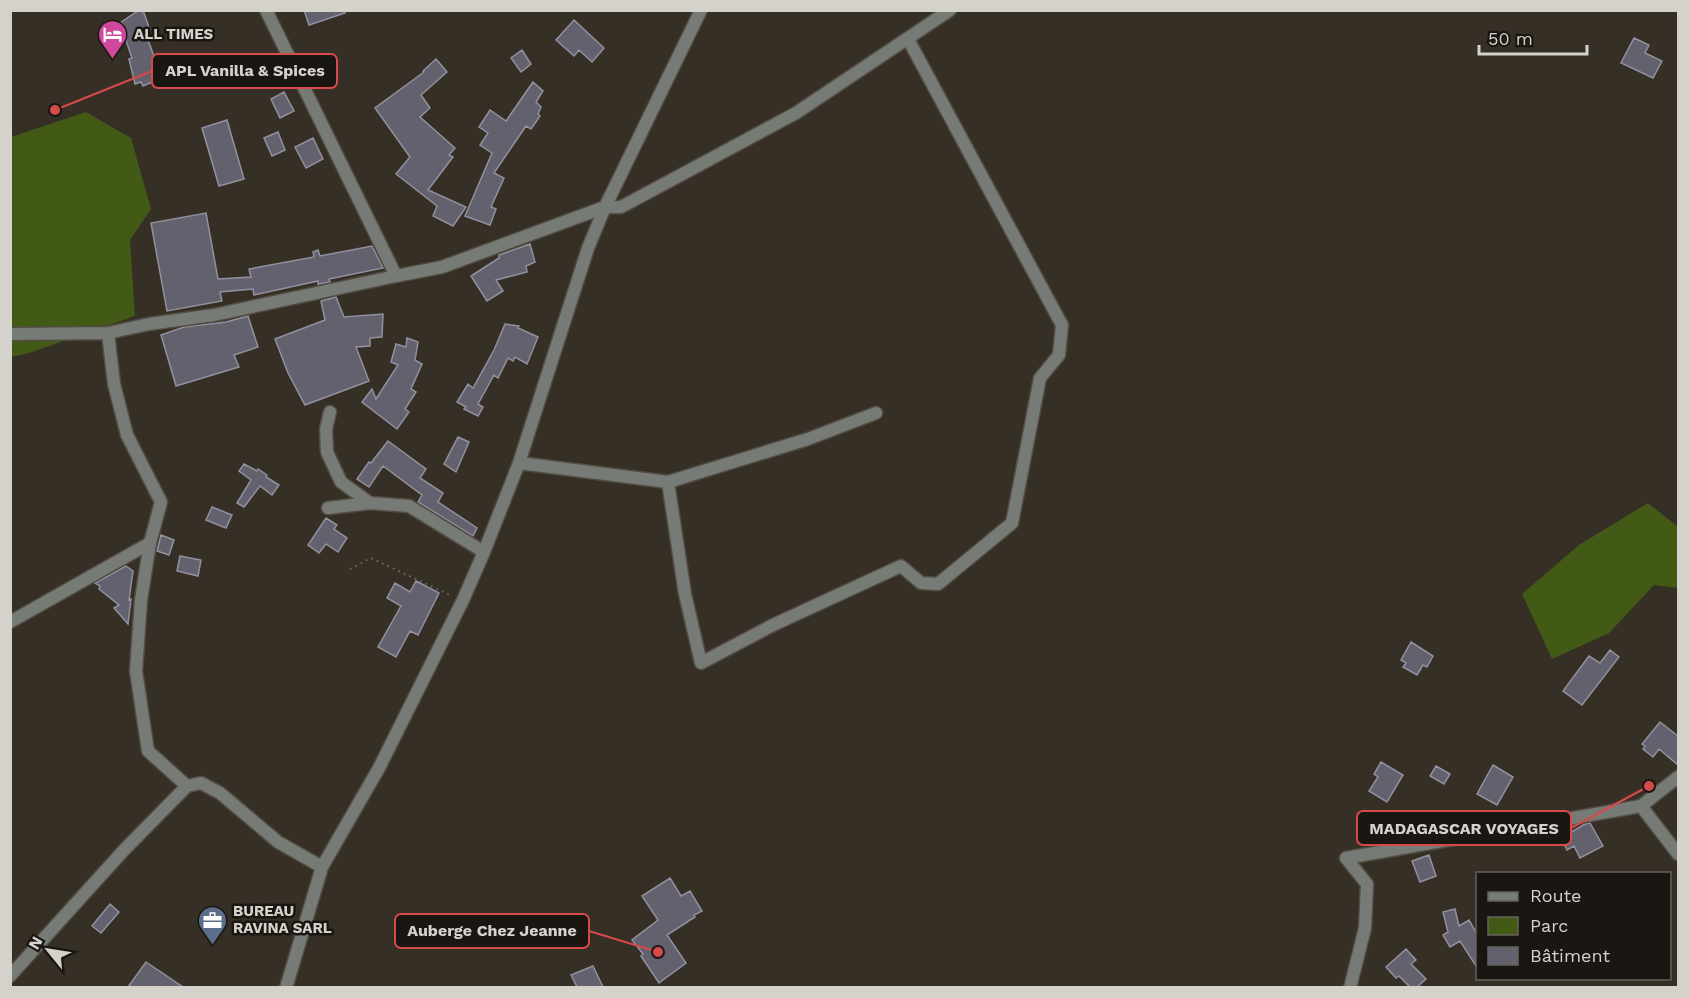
<svg xmlns="http://www.w3.org/2000/svg" width="1689" height="998" font-family="'Work Sans',sans-serif">
	<style>
		.green { fill: #435a17 }
		.building { fill: #63616d; stroke: #93919f; stroke-width: 1.5 }
		.lines { fill: none; stroke-linecap: round; stroke-linejoin: round }
		.street-casing { stroke: #524c43; stroke-width: 15 }
		.path { stroke: #726d65; stroke-width: 2; stroke-dasharray: 1.5 4.5; stroke-linecap: butt }
		.street { stroke: #777b76; stroke-width: 12 }
		.labels { text-anchor: middle; dominant-baseline: central; stroke-width: 5; stroke-linejoin: round; paint-order: stroke }
		.poi-label { font-size: 15px; font-weight: bold; fill: #d5d1cb; stroke: #1a1713; text-anchor: start }
		.leader { fill: none; stroke: #d64a49; stroke-width: 2 }
		.callout-dot { fill: #d64a49; stroke: #1a1713; stroke-width: 2 }
		.callout { fill: #1a1713; stroke: #d64a49; stroke-width: 2 }
		.callout-label { font-size: 16px; text-anchor: middle; font-weight: bold; fill: #d5d1cb }
	</style>
	<rect width="100%" height="100%" fill="#352f25"/>
	<path class="green" d="M 86,112 L 131,138 L 151,209 L 130,240 L 135,316 L 29,353 L 11,357 L 11,137 Z
		M 1648,503 L 1678,527 L 1678,588 L 1654,585 L 1609,633 L 1552,659 L 1522,594 L 1579,545 Z"/>
	<path class="building" d="M 139,10 L 143,10 L 150,30 L 145,32 L 161,75 L 156,78 L 157,80 L 143,86 L 141,82 L 135,84 L 129,59 L 132,58 L 120,23 Z
		M 304,10 L 345,10 L 345,13 L 309,25 Z
		M 574,20 L 604,48 L 592,62 L 579,50 L 574,56 L 556,40 Z
		M 1634,38 L 1649,45 L 1645,53 L 1662,61 L 1653,78 L 1621,63 Z
		M 522,50 L 531,64 L 521,72 L 511,58 Z
		M 436,59 L 447,72 L 421,95 L 430,108 L 420,117 L 455,148 L 449,155 L 453,157 L 428,190 L 466,207 L 453,226 L 433,216 L 437,206 L 396,174 L 410,157 L 375,108 L 424,72 L 423,71 Z
		M 533,82 L 543,91 L 536,102 L 541,107 L 538,114 L 540,116 L 531,129 L 526,126 L 494,173 L 504,178 L 491,207 L 496,209 L 490,225 L 465,216 L 492,153 L 480,145 L 488,133 L 479,127 L 490,110 L 506,121 Z
		M 284,92 L 294,111 L 280,118 L 271,99 Z
		M 227,120 L 244,179 L 219,186 L 202,128 Z
		M 278,132 L 285,150 L 272,156 L 264,138 Z
		M 313,138 L 323,159 L 306,168 L 295,147 Z
		M 206,213 L 218,279 L 251,277 L 249,269 L 314,257 L 313,252 L 318,250 L 320,256 L 372,246 L 383,268 L 329,279 L 330,282 L 318,284 L 318,281 L 254,295 L 253,289 L 220,292 L 222,301 L 167,311 L 151,223 Z
		M 530,244 L 535,262 L 526,266 L 527,272 L 496,280 L 503,291 L 487,301 L 471,276 L 499,258 L 499,255 Z
		M 336,297 L 344,317 L 383,314 L 382,337 L 370,338 L 370,346 L 356,347 L 369,381 L 305,405 L 288,373 L 275,339 L 325,320 L 321,301 Z
		M 248,316 L 258,347 L 234,355 L 239,367 L 176,386 L 161,335 L 184,327 L 226,322 Z
		M 505,324 L 519,326 L 518,328 L 538,337 L 527,364 L 515,357 L 513,361 L 508,358 L 498,378 L 494,375 L 478,404 L 483,407 L 478,416 L 464,409 L 466,407 L 457,402 L 468,384 L 473,388 L 494,350 Z
		M 407,338 L 418,342 L 415,360 L 422,364 L 411,389 L 416,392 L 405,409 L 409,412 L 397,429 L 362,402 L 372,389 L 376,399 L 398,365 L 391,362 L 396,344 L 406,347 Z
		M 458,437 L 469,442 L 456,472 L 444,464 Z
		M 388,441 L 426,469 L 420,478 L 443,493 L 438,502 L 477,528 L 473,536 L 418,502 L 422,495 L 383,466 L 369,487 L 357,479 L 369,462 L 371,463 Z
		M 244,464 L 257,471 L 258,469 L 267,475 L 266,477 L 279,485 L 272,495 L 260,486 L 244,507 L 237,503 L 251,480 L 239,471 Z
		M 212,507 L 232,515 L 226,528 L 206,520 Z
		M 326,518 L 337,525 L 334,529 L 347,538 L 338,552 L 326,544 L 319,553 L 308,545 Z
		M 161,535 L 174,540 L 169,555 L 157,551 Z
		M 180,556 L 201,560 L 198,576 L 177,571 Z
		M 126,566 L 133,571 L 129,600 L 131,599 L 128,624 L 114,608 L 119,605 L 99,589 L 100,586 L 95,583 Z
		M 416,581 L 439,593 L 418,635 L 410,631 L 396,657 L 378,647 L 401,606 L 387,598 L 395,583 L 410,592 Z
		M 1411,642 L 1433,656 L 1427,667 L 1423,665 L 1417,675 L 1403,667 L 1406,663 L 1401,660 Z
		M 1610,650 L 1619,657 L 1582,705 L 1563,691 L 1589,656 L 1600,663 Z
		M 1660,722 L 1678,736 L 1678,765 L 1659,749 L 1653,757 L 1643,749 L 1645,746 L 1642,744 Z
		M 1381,762 L 1403,775 L 1387,802 L 1369,791 L 1378,777 L 1374,774 Z
		M 1493,765 L 1513,777 L 1497,805 L 1477,794 Z
		M 1436,766 L 1450,774 L 1444,784 L 1430,776 Z
		M 1590,823 L 1603,846 L 1580,858 L 1574,846 L 1567,850 L 1561,838 L 1585,824 Z
		M 1429,855 L 1436,876 L 1420,882 L 1412,861 Z
		M 670,878 L 681,896 L 690,891 L 702,911 L 694,915 L 695,917 L 667,935 L 686,963 L 659,983 L 641,956 L 643,954 L 632,940 L 658,920 L 642,896 Z
		M 110,904 L 119,912 L 101,933 L 92,926 Z
		M 1455,909 L 1459,926 L 1469,920 L 1478,936 L 1478,969 L 1460,941 L 1450,947 L 1443,935 L 1448,932 L 1443,912 Z
		M 1406,949 L 1416,960 L 1411,964 L 1426,979 L 1417,987 L 1410,987 L 1399,976 L 1396,978 L 1386,967 Z
		M 146,962 L 183,987 L 128,987 Z
		M 593,966 L 603,987 L 577,987 L 571,975 Z"/>
	<g class="lines">
		<defs>
			<path id="street" d="M 266,10 L 396,276 L 442,267 L 605,207 L 621,207 L 796,113 L 950,10
				M 10,334 L 108,333
				M 330,412 L 326,429 L 327,452 L 341,482 L 370,503 L 409,506 L 484,552
				M 519,463 L 668,482 L 808,439 L 876,413
				M 668,482 L 685,594 L 701,663 L 773,625 L 901,566 L 921,583 L 938,584 L 1012,523 L 1040,378 L 1059,355 L 1062,325 L 908,39
				M 328,508 L 370,503
				M 10,622 L 150,543
				M 187,786 L 148,751 L 136,671 L 141,600 L 150,543 L 161,502 L 127,435 L 114,384 L 108,333 L 149,324 L 214,315 L 396,276
				M 1641,806 L 1678,777
				M 10,976 L 124,850 L 187,786 L 201,783 L 220,793 L 278,842 L 322,867 L 379,768 L 463,600 L 484,552 L 519,463 L 588,248 L 605,207 L 701,10
				M 286,988 L 322,867
				M 1350,988 L 1365,928 L 1367,884 L 1346,858 L 1641,806 L 1678,854"/>
		</defs>
		<use href="#street" class="street-casing"/>
		<path class="path" d="M 350,569 L 371,558 L 450,595"/>
		<use href="#street" class="street"/>
	</g>
	<defs>
		<symbol id="hotel-pin" viewBox="-11 -11 22 30"><path d="M0 17L-7.5 6A9.5 9.5 0 1 1 7.5 6Z" fill="#d1479c" stroke="#1a1713"/><path d="M-6-4.5h1.5V1H6V5H4.5V3h-9V5H-6ZM-4 0a1.8 1.8 0 1 1 3.6 0ZM.5 0V-2.5h3Q6-2.5 6 0Z" fill="#fff"/></symbol>
		<symbol id="office-pin" viewBox="-11 -11 22 30"><path d="M0 17L-7.5 6A9.5 9.5 0 1 1 7.5 6Z" fill="#5c6f8a" stroke="#1a1713"/><path d="M-6-3h4V-5.5h4V-3h4V5H-6ZM-1-4.5V-3h2v-1.5ZM-6 0V1H6V0Z" fill="#fff"/></symbol>
	</defs>
	<g fill-rule="evenodd">
		<use href="#hotel-pin" x="96" y="18" width="33" height="45"/>
		<use href="#office-pin" x="196" y="904" width="33" height="45"/>
	</g>
	<g class="labels">
		<g class="poi-label">
			<text x="134" y="34">ALL TIMES</text>
			<text x="233" y="911">BUREAU<tspan x="233" dy="17">RAVINA SARL</tspan></text>
		</g>
	</g>
	<path class="leader" d="M55 110L152 71M1649 786L1571 828M658 952L589 931"/>
	<g class="callout-dot">
		<circle cx="55" cy="110" r="6"/>
		<circle cx="1649" cy="786" r="6"/>
		<circle cx="658" cy="952" r="6"/>
	</g>
	<g class="callout">
		<rect x="152" y="54" width="185" height="34" rx="6"/>
		<rect x="1357" y="811" width="214" height="34" rx="6"/>
		<rect x="395" y="914" width="194" height="34" rx="6"/>
	</g>
	<g class="callout-label">
		<text x="245" y="76">APL Vanilla &amp; Spices</text>
		<text x="1464" y="834">MADAGASCAR VOYAGES</text>
		<text x="492" y="936">Auberge Chez Jeanne</text>
	</g>
	<rect width="1689" height="998" fill="none" stroke="#d5d1cb" stroke-width="24"/>
	<rect x="1476" y="872" width="195" height="108" fill="#1a1713" stroke="#65615d" stroke-width="1.5"/>
	<rect x="1488" y="892" width="30" height="9" fill="#777b76" stroke="#65615d" stroke-width="1.5"/>
	<text x="1530" y="902" font-size="18" fill="#d5d1cb">Route</text>
	<rect x="1488" y="917" width="30" height="18" fill="#435a17" stroke="#65615d" stroke-width="1.5"/>
	<text x="1530" y="932" font-size="18" fill="#d5d1cb">Parc</text>
	<rect x="1488" y="947" width="30" height="18" fill="#63616d" stroke="#65615d" stroke-width="1.5"/>
	<text x="1530" y="962" font-size="18" fill="#d5d1cb">Bâtiment</text>
	<g transform="translate(48 950) rotate(300)" stroke="#1a1713" stroke-width="4.5" paint-order="stroke">
	<path d="M0-4.5L10 22L0 15L-10 22Z" fill="#d5d1cb"/>
	<text y="-9" font-size="16" font-weight="bold" text-anchor="middle" fill="#d5d1cb">N</text>
	</g>
	<path d="M1479 45v9h108v-9" fill="none" stroke="#d5d1cb" stroke-width="3"/>
	<text x="1488" y="45" font-size="18" fill="#d5d1cb" stroke="#1a1713" stroke-width="4.5" paint-order="stroke">50 m</text>
</svg>
